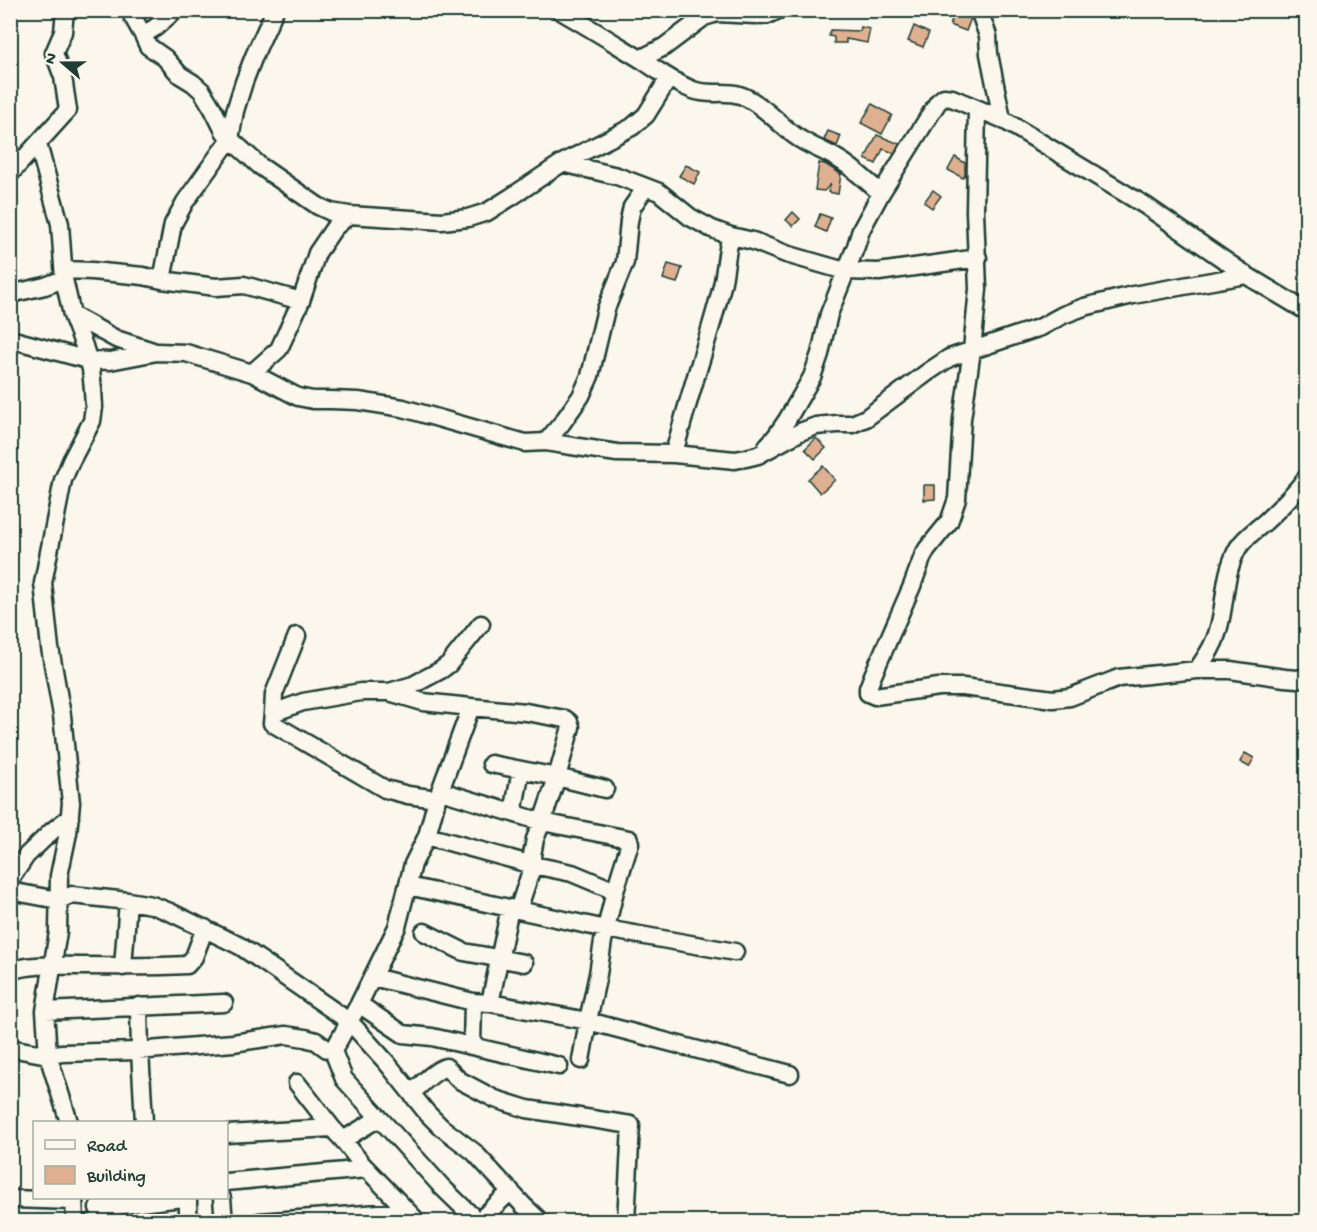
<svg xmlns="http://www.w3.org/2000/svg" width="1317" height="1232" font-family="'Gochi Hand',sans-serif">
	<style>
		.building { fill: #dfb090; stroke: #1f3d34; stroke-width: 1.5 }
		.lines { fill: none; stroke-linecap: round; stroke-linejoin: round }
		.minor-casing { stroke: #1f3d34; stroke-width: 21 }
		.minor { stroke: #fbf7ec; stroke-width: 16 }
	</style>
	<rect width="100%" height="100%" fill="#fbf7ec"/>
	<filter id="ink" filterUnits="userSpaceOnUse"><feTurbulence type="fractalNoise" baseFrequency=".0167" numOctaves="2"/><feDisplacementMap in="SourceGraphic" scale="12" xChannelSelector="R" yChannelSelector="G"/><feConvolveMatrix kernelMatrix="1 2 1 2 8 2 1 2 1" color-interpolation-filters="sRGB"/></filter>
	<g filter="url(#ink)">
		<path class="building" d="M 955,10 L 970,15 L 971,18 L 966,31 L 950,25 Z
			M 914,26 L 929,33 L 923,47 L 908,41 Z
			M 861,27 L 870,29 L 867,43 L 846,39 L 846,43 L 834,43 L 834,37 L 829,36 L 830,30 L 860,31 Z
			M 872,104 L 892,115 L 882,134 L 861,123 Z
			M 828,131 L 841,136 L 837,146 L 824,140 Z
			M 877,135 L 900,144 L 894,153 L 883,149 L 876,164 L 865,159 Z
			M 955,157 L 965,163 L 965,175 L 963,178 L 948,170 Z
			M 819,163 L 825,164 L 841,174 L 838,194 L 828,192 L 831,184 L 824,191 L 815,190 Z
			M 686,165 L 700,172 L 694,184 L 679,176 Z
			M 933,190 L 941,196 L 932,208 L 924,202 Z
			M 793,212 L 800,219 L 793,226 L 786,220 Z
			M 820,214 L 831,218 L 826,232 L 815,227 Z
			M 668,264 L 682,268 L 677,283 L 663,279 Z
			M 816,438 L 826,448 L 815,459 L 805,449 Z
			M 823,466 L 835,480 L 820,493 L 808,479 Z
			M 924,485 L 935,485 L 935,499 L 924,500 Z
			M 1245,753 L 1254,758 L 1249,767 L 1240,762 Z"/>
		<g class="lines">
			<defs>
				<path id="minor" d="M 129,10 L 143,35 L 148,46 L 165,58 L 180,75 L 193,83 L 202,91 L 213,109 L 224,131 L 230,139 L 260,166 L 318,206 L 331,212 L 349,215 L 442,221 L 468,218 L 487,212 L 511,197 L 562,163 L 632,127 L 646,115 L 669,78
					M 559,10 C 587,26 614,43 642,60 C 658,71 675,83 693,90 C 711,97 728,88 747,98 C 765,107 778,123 794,135 C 807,145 823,150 838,159 C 854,168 867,182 881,193 L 938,102 L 944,97 L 952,98 L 1002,119 L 1146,206 L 1246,275 L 1306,311
					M 979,10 L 988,36 L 989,54 L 1002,119
					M 143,35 L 156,27 L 175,10
					M 640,59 L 664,47 L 704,17 L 717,13 L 755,15 L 767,15 L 779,10
					M 977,109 L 975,211 L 978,289 L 972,350 L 962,419 L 957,499 L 949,522 L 927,549 L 923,556 L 912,586 L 873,675 L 868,688 L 868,693 L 875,696 L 939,687 L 963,687 L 1053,699 L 1070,697 L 1119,678 L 1197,670 L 1230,670 L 1285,678 L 1297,679 L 1306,677
					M 38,144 L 60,224 L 64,279 L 72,315 L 84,346 L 91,369 L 93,390 L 94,407 L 92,421 L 71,461 L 63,480 L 43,583 L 50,648 L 62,715 L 71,803 L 68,833 L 59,876 L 58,932 L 45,1011 L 48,1055 L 69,1122
					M 562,163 L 617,176 L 646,187 L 659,192 L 690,217 L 712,229 L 731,236 L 753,241 L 786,254 L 845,271 L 879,272 L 978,258
					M 10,174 L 68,110 L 63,77 L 54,53 L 63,32 L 65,10
					M 64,270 L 92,271 L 143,276 L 162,280 L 216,287 L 244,285 L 301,301
					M 162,280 L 173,224 L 185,202 L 230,139 L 235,111 L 244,82 L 254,56 L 275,10
					M 10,294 L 45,286 L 64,279
					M 72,315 L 116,339 L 153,351
					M 10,339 L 88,360 L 110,361 L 157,352 L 186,353 L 252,373 L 298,397 L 313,400 L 331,400 L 358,401 L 403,408 L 525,443 L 546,442 L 617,453 L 674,454 L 735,460 L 746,458 L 758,455 L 800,432 L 816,426 L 837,424 L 852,424 L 866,418 L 928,372 L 949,358 L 1041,327 L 1063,315 L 1084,307 L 1133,295 L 1246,275
					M 252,373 L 279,349 L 301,301 L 317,253 L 334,228 L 349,215
					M 546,442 L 562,423 L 581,396 L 590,376 L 606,309 L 625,262 L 629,221 L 632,207 L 646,187
					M 767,446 L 776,436 L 787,420 L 812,377 L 820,354 L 829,314 L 856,246 L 861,230 L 881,193
					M 674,454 C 688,397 708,342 722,286 C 726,269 726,252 731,236
					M 1197,670 C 1205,658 1213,648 1217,634 C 1227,604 1222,577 1238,548 C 1245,537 1256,530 1265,522 C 1280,508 1294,494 1306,478
					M 471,707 L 526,712 L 565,719 L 569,722 L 571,727 L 557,777 L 542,822 L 535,839 L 532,855 L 533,865 L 518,910
					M 273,713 L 274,694 L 297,636
					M 491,764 L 557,777 L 605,789
					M 441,791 L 542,822 L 629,839 L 630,843 L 615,891 L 603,941 L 598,974 L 589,1016 L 581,1060
					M 437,799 L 408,795 L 385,789 L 272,723 L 273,713 L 303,702 L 361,692 L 389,692 L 413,685 L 441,670 L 449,664 L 481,624
					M 513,813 L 521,770
					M 427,836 L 533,865 L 572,873 L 615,891
					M 10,880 L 26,856 L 52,831 L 70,817
					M 408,886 L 606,929 L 735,952
					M 10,891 L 58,900 L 72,895 L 128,901 L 152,905 L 170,912 L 240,946 L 350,1022 L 387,1063 L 427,1113 L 441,1127 L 474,1152 L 523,1205 L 541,1222
					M 424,932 L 464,952 L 524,963
					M 123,967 L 128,901
					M 10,971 C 33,963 61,966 84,966 C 119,966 152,967 187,965 L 194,957 L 205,928
					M 373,977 L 473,1002 L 490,1003 L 588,1021 L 790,1074
					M 490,1003 L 510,908
					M 359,1004 L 403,1034 L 432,1037 L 559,1066
					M 139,1006 L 140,1051 L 144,1122
					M 45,1011 L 224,1003
					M 472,1046 L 473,1002
					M 10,1048 L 48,1055 L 62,1053 L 137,1051 L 233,1043 L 286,1035 L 305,1038 L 316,1041 L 327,1049 L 333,1051 L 359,1004 L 397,927 L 413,864 L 427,836 L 437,799 L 471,707 L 423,702 L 389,692
					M 333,1051 L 344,1079 L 442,1187 L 474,1218 L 480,1220 L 511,1191
					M 297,1083 L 332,1128
					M 412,1093 C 422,1084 433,1071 446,1067 L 459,1080 L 495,1099 L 527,1109 L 631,1125 L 626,1222
					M 226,1134 L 332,1128 L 343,1140 L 379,1118
					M 343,1140 L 361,1163 L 418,1222
					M 226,1182 L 367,1169
					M 74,1198 L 75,1222
					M 222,1198 L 224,1222
					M 11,1199 L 73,1201
					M 98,1208 L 182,1198
					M 93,1222 L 102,1220
					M 188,1222 L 188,1198
					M 259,1222 L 406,1211"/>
			</defs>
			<use href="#minor" class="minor-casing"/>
			<use href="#minor" class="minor"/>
		</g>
	</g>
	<rect width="1317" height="1232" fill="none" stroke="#fbf7ec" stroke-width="36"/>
	<rect x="18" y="18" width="1281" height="1196" fill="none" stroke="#1f3d34" stroke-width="2" filter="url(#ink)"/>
	<rect x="33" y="1121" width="195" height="78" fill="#fbf7ec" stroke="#a3ada2" stroke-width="1.5"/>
	<rect x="45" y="1140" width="30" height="9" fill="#fbf7ec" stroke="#a3ada2" stroke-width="1.5"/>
	<text x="87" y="1151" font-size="18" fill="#1f3d34">Road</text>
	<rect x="45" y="1166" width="30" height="18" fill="#dfb090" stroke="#a3ada2" stroke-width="1.5"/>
	<text x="87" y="1181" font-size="18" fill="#1f3d34">Building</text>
	<g transform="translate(63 63) rotate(290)" stroke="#fbf7ec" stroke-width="4.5" paint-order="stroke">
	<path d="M0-4.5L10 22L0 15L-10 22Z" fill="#1f3d34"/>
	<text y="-9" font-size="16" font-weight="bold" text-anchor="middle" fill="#1f3d34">N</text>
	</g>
</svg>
